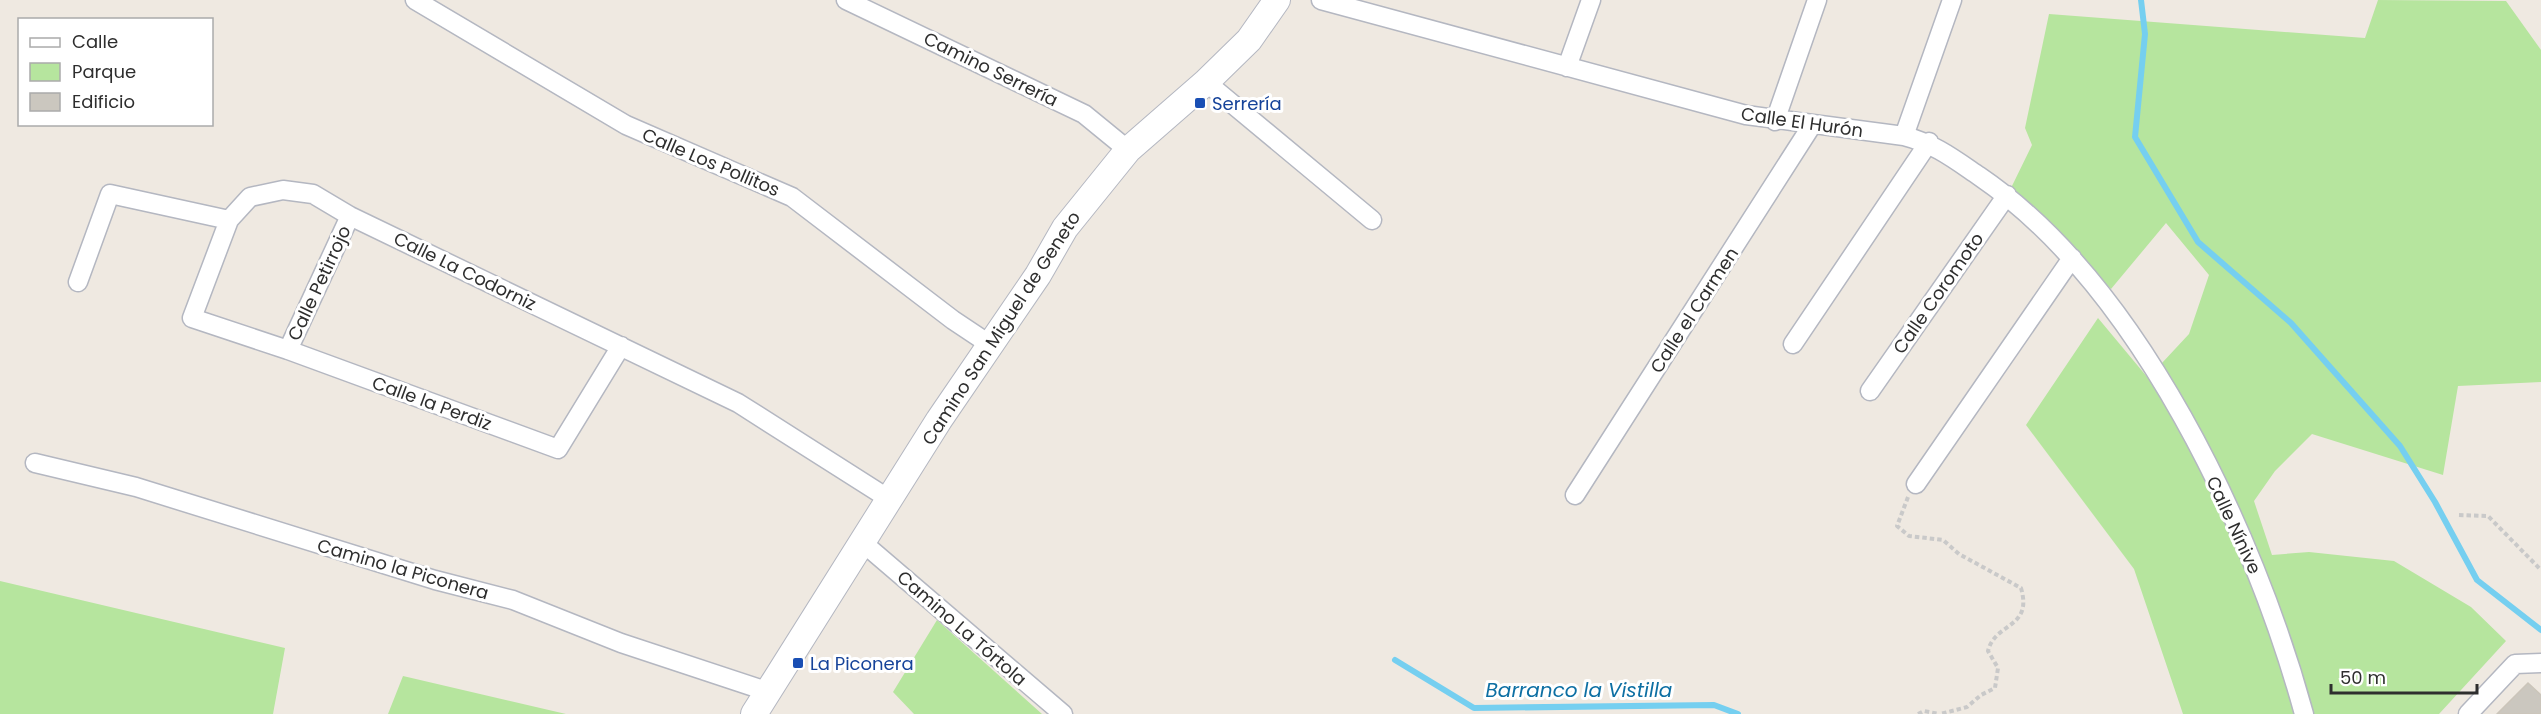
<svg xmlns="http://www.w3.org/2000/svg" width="2541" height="714" font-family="Poppins,sans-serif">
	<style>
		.green { fill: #b6e59e }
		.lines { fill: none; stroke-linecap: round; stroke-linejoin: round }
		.stream { stroke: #75cff0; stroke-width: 6 }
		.building { fill: #cbc7bf; stroke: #cbc5ba; stroke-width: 1.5 }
		.street-casing { stroke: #b4b7c1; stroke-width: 21 }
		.secondary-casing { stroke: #b4b7c1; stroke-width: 28 }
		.path { stroke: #c9c9c9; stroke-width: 4; stroke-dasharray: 4.5 3; stroke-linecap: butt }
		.street { stroke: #fff; stroke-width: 18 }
		.secondary { stroke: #fff; stroke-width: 26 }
		.transit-dot { fill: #1a4fb4; stroke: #fff; stroke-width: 2 }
		.labels { text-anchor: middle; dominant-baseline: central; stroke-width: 6; stroke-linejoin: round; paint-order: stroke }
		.street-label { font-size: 18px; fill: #2e2e2e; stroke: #fff }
		.transit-label { font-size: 18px; fill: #164399; stroke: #fff; text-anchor: start }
		.water-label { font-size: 20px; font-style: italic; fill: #0d6fa3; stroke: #fff }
	</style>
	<rect width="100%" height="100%" fill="#efe9e1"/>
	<path class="green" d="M 2378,0 L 2506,1 L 2541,50 L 2541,382 L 2458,386 L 2443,475 L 2312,434 L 2275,471 L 2254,501 L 2272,555 L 2309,552 L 2394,561 L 2471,607 L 2506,641 L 2439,714 L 2183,714 L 2134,569 L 2026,425 L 2098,318 L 2148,378 L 2189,334 L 2209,275 L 2166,223 L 2111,289 L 2011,188 L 2032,145 L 2025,128 L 2049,14 L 2365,38 Z
		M 0,581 L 285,648 L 273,714 L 0,714 Z
		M 937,620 L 1042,714 L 914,714 L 893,692 Z
		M 403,676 L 566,714 L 388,714 Z"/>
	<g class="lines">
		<path class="stream" d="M 2141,0 L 2145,34 L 2135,137 L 2198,242 L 2291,323 L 2400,446 L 2435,502 L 2477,580 L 2541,630
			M 1395,660 L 1474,708 L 1714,705 L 1738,714"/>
	</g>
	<path class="building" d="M 2528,683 L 2541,695 L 2541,714 L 2497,714 Z"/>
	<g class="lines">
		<defs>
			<path id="street" d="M 415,0 L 626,125 L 792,197 L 953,320 L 992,346
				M 846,0 L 1084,114 L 1128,150
				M 1321,0 L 1746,115 L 1904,136 C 1935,144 1954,159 1979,176 C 2139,285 2254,531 2304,714
				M 1567,67 L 1591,0
				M 1206,82 L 1372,220
				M 1775,121 L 1817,0
				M 1904,136 L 1952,0
				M 229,220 L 192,318 L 288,350 L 558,449 L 621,346
				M 78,282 L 110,194 L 229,220 L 250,197 L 283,190 L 313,194 L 350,216 L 738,403 L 889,499
				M 1793,344 L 1929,142
				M 288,350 L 350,216
				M 1870,391 L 2007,195
				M 35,463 L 136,487 L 435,580 L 513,600 L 621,643 L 766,691
				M 1916,484 L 2072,258
				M 1575,495 L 1812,125
				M 862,542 L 1063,714
				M 2468,714 L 2515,664 L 2541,663"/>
			<path id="secondary" d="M 754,714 L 939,420 L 1038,275 L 1065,228 L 1128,150 L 1206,82 L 1249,40 L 1277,0"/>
		</defs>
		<use href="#street" class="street-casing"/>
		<use href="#secondary" class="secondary-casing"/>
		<path class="path" d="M 1908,497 L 1897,526 L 1909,536 L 1943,540 L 1959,554 L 2021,588 C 2033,629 1995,622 1988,651 L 1998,668 L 1995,688 L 1981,695 L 1967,707 L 1940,714
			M 2459,515 L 2488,516 L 2541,570
			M 1918,714 L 1924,711 L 1939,714"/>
		<use href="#street" class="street"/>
		<use href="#secondary" class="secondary"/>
	</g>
	<g class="transit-dot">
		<rect x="1194" y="97" width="12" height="12" rx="3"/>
		<rect x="792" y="657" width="12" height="12" rx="3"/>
	</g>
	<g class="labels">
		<g class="street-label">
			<text transform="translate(991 69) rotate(26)">Camino Serrería</text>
			<text transform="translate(1802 122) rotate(8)">Calle El Hurón</text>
			<text transform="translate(711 162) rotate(23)">Calle Los Pollitos</text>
			<text transform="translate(465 271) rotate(26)">Calle La Codorniz</text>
			<text transform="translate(319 283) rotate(-65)">Calle Petirrojo</text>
			<text transform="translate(1938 293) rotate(-55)">Calle Coromoto</text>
			<text transform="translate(1694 310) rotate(-57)">Calle el Carmen</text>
			<text transform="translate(1001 328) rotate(-57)">Camino San Miguel de Geneto</text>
			<text transform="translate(432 403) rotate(20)">Calle la Perdiz</text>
			<text transform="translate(2234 525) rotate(65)">Calle Nínive</text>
			<text transform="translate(403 569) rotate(16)">Camino la Piconera</text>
			<text transform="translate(962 628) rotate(41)">Camino La Tórtola</text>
		</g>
		<g class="transit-label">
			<text x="1212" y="103">Serrería</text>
			<text x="810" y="663">La Piconera</text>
		</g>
		<g class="water-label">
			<text x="1579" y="690">Barranco la Vistilla</text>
		</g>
	</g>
	<rect x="18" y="18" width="195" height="108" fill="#ffffff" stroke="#ababab" stroke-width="1.5"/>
	<rect x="30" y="38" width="30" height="9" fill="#ffffff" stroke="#ababab" stroke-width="1.5"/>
	<text x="72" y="48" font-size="18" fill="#2e2e2e">Calle</text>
	<rect x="30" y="63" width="30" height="18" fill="#b6e59e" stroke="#ababab" stroke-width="1.5"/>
	<text x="72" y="78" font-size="18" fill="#2e2e2e">Parque</text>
	<rect x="30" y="93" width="30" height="18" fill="#cbc7bf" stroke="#ababab" stroke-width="1.5"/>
	<text x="72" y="108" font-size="18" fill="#2e2e2e">Edificio</text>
	<path d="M2331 684v9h146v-9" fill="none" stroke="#2e2e2e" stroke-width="3"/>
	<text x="2340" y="684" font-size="18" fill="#2e2e2e" stroke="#ffffff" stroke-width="4.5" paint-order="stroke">50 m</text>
</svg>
